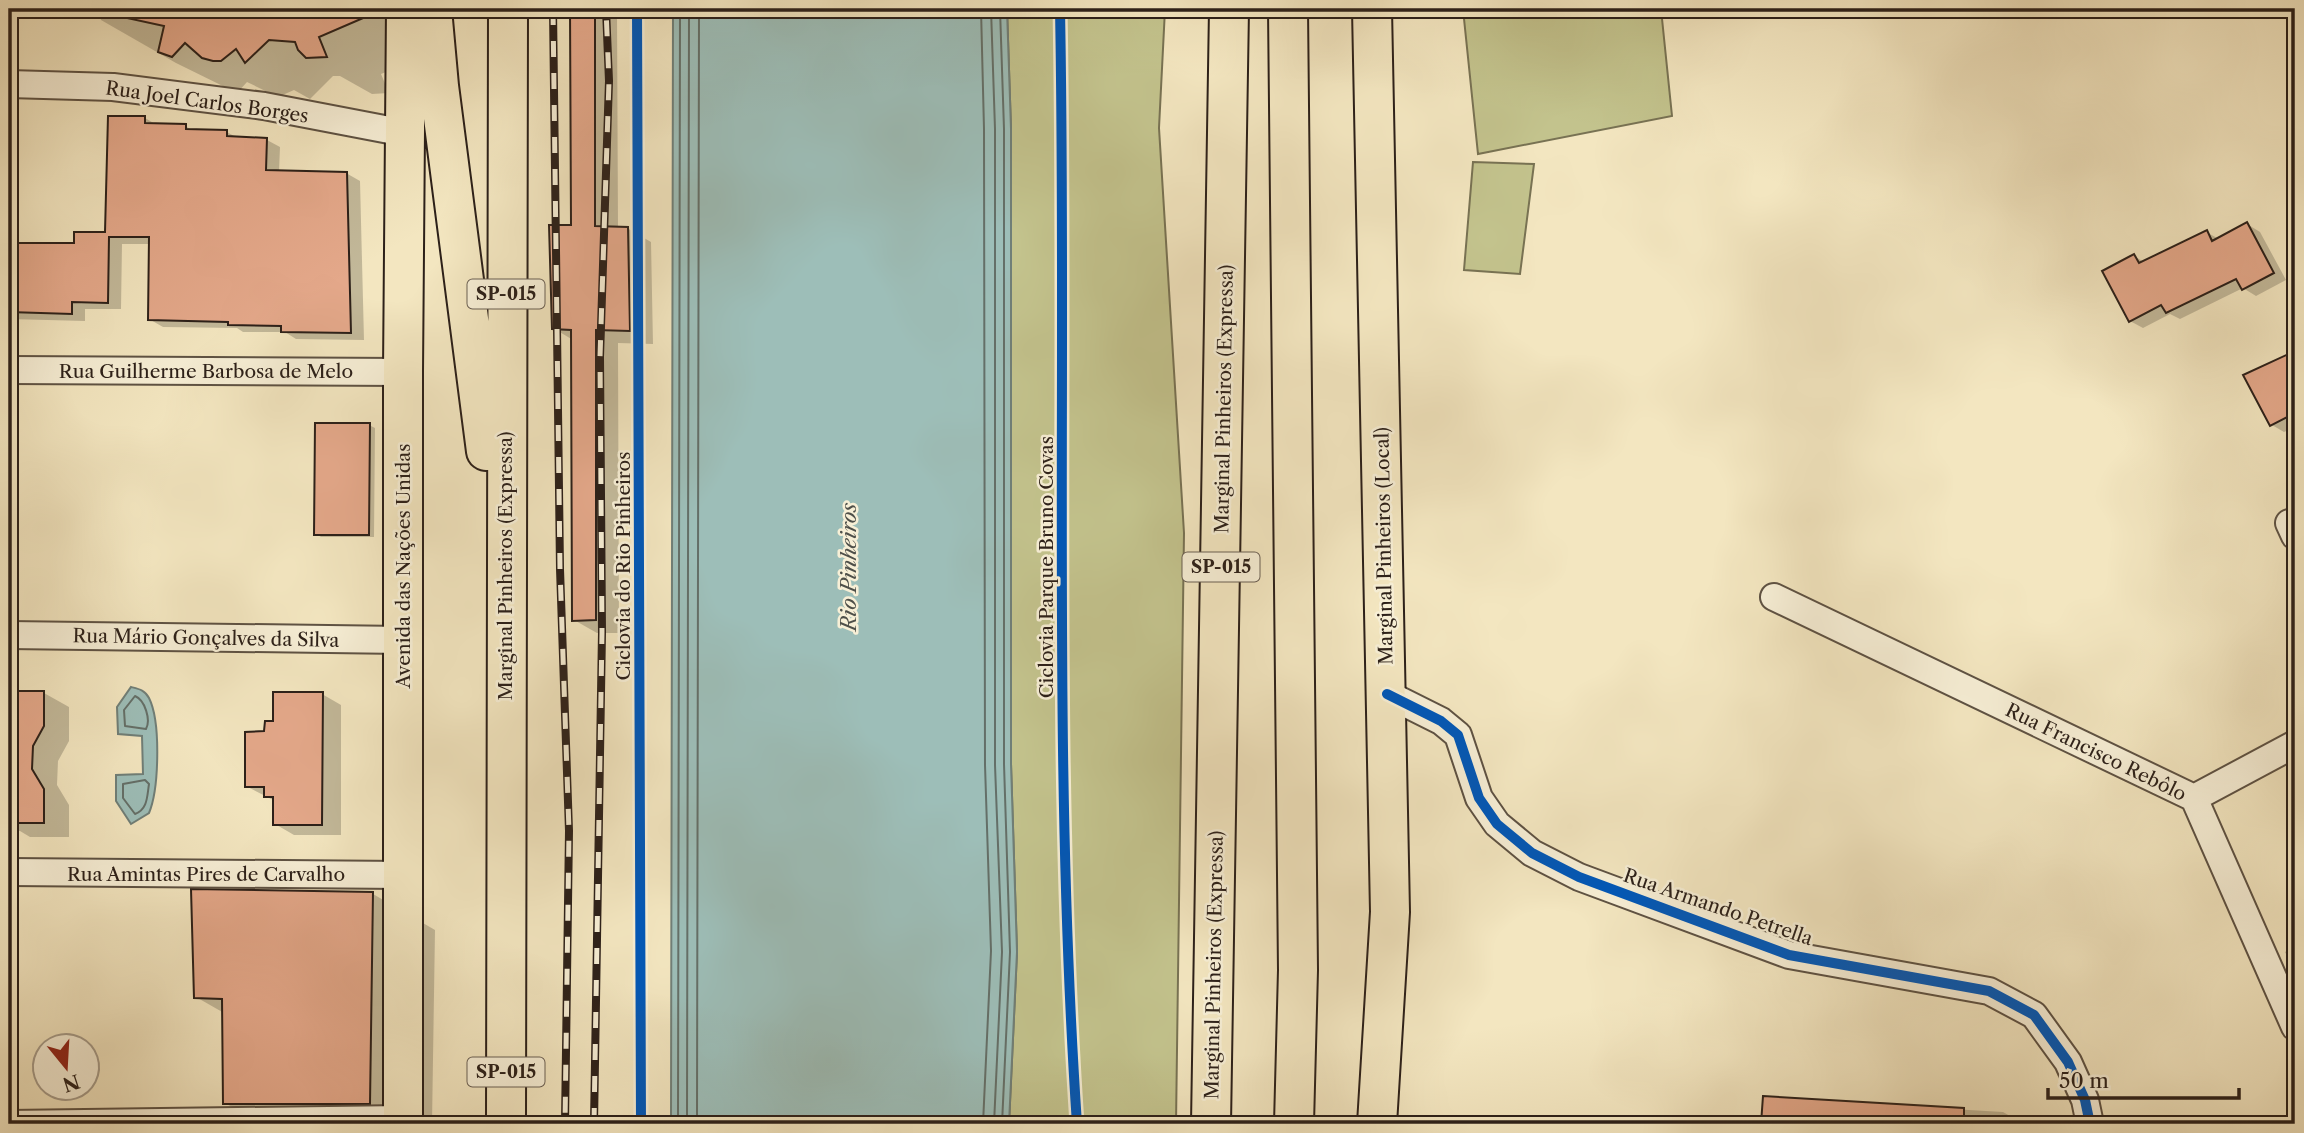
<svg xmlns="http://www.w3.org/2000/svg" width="2304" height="1133" font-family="'Libre Caslon Text',serif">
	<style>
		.green { fill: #c3c38d; stroke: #787253; stroke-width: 2 }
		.water { fill: #9dbeb8; stroke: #707f78; stroke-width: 2 }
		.shadow { fill: #0003 }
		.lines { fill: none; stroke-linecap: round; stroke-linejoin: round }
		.shore { stroke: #646f68; stroke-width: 2 }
		.building { fill: #e4a88a; stroke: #2c2019; stroke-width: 2 }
		.street-casing { stroke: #5e5243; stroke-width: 30 }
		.highway-casing { stroke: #2c2019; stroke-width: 42 }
		.street { stroke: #f7efd6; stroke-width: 26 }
		.highway { stroke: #f3e6c0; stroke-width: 38 }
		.rail-casing { stroke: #2c2019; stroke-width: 8 }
		.rail { stroke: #f7efd6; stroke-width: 5; stroke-dasharray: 16; stroke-linecap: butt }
		.cycleway-casing { stroke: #f7efd6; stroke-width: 15 }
		.cycleway { stroke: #0057b8; stroke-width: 10 }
		.labels { text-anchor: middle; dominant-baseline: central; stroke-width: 5; stroke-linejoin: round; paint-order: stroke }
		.shield { fill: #f7efd6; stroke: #695e52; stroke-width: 2 }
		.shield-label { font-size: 18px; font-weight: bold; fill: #2c2019 }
		.street-label { font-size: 19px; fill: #2c2019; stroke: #f7efd6 }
		.water-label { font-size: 21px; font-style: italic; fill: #4e4f49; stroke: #f7efd6 }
	</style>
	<rect width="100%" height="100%" fill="#f3e6c0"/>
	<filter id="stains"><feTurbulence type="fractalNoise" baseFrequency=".00286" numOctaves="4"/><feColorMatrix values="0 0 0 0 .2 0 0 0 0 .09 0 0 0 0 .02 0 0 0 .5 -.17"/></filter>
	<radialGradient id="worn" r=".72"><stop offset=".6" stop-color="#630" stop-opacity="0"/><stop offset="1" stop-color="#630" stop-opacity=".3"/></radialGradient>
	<path class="green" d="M 1007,9 L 1165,9 L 1159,128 L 1184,533 L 1176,1124 L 1009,1124 L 1017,952 L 1011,764 L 1011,129 Z
		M 1463,9 L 1661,9 L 1672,116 L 1478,154 Z
		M 1473,162 L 1534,164 L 1520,274 L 1464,270 Z"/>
	<path class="water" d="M 673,9 L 1007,9 L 1011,129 L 1011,764 L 1017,952 L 1009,1124 L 671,1124 Z
		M 131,687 C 139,689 145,690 149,698 C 161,722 159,789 149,813 L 131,824 L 116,801 L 116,775 L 143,774 L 142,736 L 118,734 L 117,707 Z"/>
	<path class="shadow" d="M 98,9 L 397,9 L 412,61 L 381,74 L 389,93 L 372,94 L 340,76 L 333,76 L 310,99 L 294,90 L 278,97 L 247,82 L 237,93 L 176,63 L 101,20 Z
		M 572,9 L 617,9 L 618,228 L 627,228 L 651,242 L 653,344 L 618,343 L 619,633 L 597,633 L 574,620 L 573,340 L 553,328 L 573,227 Z
		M 145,118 L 157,125 L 185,126 L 194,131 L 227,132 L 239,139 L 267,140 L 280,147 L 279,172 L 346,173 L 360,181 L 364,340 L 296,339 L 285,332 L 243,332 L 237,328 L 163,327 L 149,319 L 150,244 L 122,244 L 121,309 L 85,309 L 85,321 L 9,319 L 9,245 L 76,245 L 107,234 Z
		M 2247,224 L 2260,232 L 2286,280 L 2256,296 L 2243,288 L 2180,319 L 2170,314 L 2143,328 L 2130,321 L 2134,256 L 2144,262 L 2206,232 L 2219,239 Z
		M 2295,353 L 2295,427 L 2284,432 L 2272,425 L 2246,376 Z
		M 369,425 L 375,428 L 374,537 L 321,537 L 316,534 Z
		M 9,692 L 44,693 L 69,707 L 69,741 L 58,761 L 57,785 L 69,805 L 69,837 L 30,837 L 20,831 L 9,831 Z
		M 322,694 L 341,705 L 341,835 L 294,835 L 275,824 L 275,801 L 246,786 L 266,733 L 275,722 Z
		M 373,894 L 435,930 L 432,1124 L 261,1124 L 225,1103 L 224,1013 L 196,997 Z
		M 2295,946 L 2295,971 L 2285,952 Z
		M 1764,1098 L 2003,1112 L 2024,1124 L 1762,1124 Z"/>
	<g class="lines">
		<path class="shore" d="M 981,9 L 984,129 L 985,765 L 991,951 L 983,1124
			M 991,9 L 995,129 L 995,765 L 1002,952 L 994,1124
			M 1000,9 L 1004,129 L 1004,764 L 1010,952 L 1002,1124
			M 135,696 C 145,700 151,720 146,729 L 125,726 L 124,710 Z
			M 145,780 L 149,784 C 147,796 148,809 135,814 L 123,798 L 123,784 Z
			M 678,1124 L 680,9
			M 687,1124 L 689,9
			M 697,1124 L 699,9"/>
	</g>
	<path class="building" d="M 128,9 L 384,9 L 319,37 L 327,57 L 306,58 L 298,50 L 295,42 L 269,40 L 245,63 L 236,49 L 221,61 L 213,61 L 202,58 L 185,43 L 172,57 L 158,52 L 164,26 L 127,18 Z
		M 570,9 L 595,9 L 595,226 L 628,227 L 630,331 L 596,330 L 596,620 L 572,621 L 571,330 L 552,329 L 549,225 L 571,225 Z
		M 108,116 L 145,116 L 145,123 L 186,124 L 186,129 L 227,130 L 227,136 L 267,138 L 266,170 L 347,172 L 351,333 L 281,332 L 281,326 L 228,325 L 228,322 L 148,320 L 149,237 L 109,237 L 108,303 L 72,302 L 72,314 L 9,312 L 9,243 L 74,243 L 74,232 L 105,232 Z
		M 2247,222 L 2274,273 L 2242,290 L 2236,279 L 2166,313 L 2161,305 L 2129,322 L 2102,271 L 2134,254 L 2139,263 L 2207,230 L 2212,241 Z
		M 2295,351 L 2295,413 L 2270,426 L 2243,375 Z
		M 315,423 L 370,423 L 369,535 L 314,535 Z
		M 9,691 L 44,691 L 44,726 L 33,746 L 32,769 L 44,789 L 44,823 L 9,823 Z
		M 273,692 L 323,692 L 322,825 L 273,825 L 273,797 L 264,797 L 264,787 L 245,787 L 245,732 L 264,731 L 265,721 L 273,721 Z
		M 191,889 L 373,892 L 370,1104 L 223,1104 L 222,999 L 194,998 Z
		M 1763,1096 L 1964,1108 L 1964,1124 L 1761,1124 Z"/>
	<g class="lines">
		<defs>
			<path id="street" d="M 9,84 L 113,87 L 264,106 L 405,133
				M 9,370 L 403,372
				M 2289,523 L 2295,536
				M 1774,597 L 2194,798 L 2295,1027
				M 9,635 L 403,640
				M 1387,694 L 1441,721 L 1458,735 L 1479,798 L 1497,824 L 1532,853 L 1579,877 L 1789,955 L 1989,991 L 2034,1015 L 2068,1062 L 2085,1100 L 2090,1124
				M 2194,798 L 2295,744
				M 9,872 L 403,875
				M 9,1124 L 403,1119"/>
			<path id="highway" d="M 432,9 L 439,86 L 486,451
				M 1288,9 L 1298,970 L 1294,1124
				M 1372,9 L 1390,912 L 1377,1124
				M 403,1124 L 403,372 L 406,9
				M 506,1124 L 508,9
				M 1211,1124 L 1229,9"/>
		</defs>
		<use href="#street" class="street-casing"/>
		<use href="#highway" class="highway-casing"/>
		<use href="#street" class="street"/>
		<use href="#highway" class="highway"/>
		<defs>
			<path id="rail" d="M 553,9 L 560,569 L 569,831 L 565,1124
				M 594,1124 L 602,632 L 600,357 L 609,81 L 606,9"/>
		</defs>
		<use href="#rail" class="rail-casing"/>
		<use href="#rail" class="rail"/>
		<defs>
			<path id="cycleway" d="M 637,9 L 641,1124
				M 1060,9 C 1067,380 1052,753 1077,1124
				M 1387,694 L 1441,721 L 1458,735 L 1479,798 L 1497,824 L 1532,853 L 1579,877 L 1789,955 L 1989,991 L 2034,1015 L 2068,1062 L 2085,1100 L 2090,1124"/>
		</defs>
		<use href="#cycleway" class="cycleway-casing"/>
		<use href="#cycleway" class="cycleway"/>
	</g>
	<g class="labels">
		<g class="shield">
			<rect x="467.5" y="279.5" width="77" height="29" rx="5"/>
			<rect x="1182.5" y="552.5" width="77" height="29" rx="5"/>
			<rect x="467.5" y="1057.5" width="77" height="29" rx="5"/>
		</g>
		<g class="shield-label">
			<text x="506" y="294">SP-015</text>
			<text x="1221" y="567">SP-015</text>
			<text x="506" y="1072">SP-015</text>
		</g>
		<g class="street-label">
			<text transform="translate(207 102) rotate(8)">Rua Joel Carlos Borges</text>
			<text x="206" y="371">Rua Guilherme Barbosa de Melo</text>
			<text transform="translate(1224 399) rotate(-89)">Marginal Pinheiros (Expressa)</text>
			<text transform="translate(1384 546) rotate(-91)">Marginal Pinheiros (Local)</text>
			<text transform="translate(403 566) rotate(-90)">Avenida das Nações Unidas</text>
			<text transform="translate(505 566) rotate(-90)">Marginal Pinheiros (Expressa)</text>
			<text transform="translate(623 566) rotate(-90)">Ciclovia do Rio Pinheiros</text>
			<text transform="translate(1046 567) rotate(-90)">Ciclovia Parque Bruno Covas</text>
			<text transform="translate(206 638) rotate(1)">Rua Mário Gonçalves da Silva</text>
			<text transform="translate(2096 752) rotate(26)">Rua Francisco Rebôlo</text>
			<text x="206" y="874">Rua Amintas Pires de Carvalho</text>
			<text transform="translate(1718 907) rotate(19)">Rua Armando Petrella</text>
			<text transform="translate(1214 965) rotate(-89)">Marginal Pinheiros (Expressa)</text>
		</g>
		<g class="water-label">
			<text transform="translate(848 567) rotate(-90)">Rio Pinheiros</text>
		</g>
	</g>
	<rect width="2304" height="1133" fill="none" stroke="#f3e6c0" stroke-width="35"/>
	<rect x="10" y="10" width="2283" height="1112" fill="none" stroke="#2c2019" stroke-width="3.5"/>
	<rect x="18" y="18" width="2269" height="1098" fill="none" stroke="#2c2019" stroke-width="2"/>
	<g transform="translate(66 1067) rotate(162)"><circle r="33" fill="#f7efd6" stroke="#a69c8a" stroke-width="2"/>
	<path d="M0-5L12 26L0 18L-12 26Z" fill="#8f2418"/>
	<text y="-10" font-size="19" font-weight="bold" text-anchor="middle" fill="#2c2019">N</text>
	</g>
	<path d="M2048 1088v10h191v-10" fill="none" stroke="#2c2019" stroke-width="3.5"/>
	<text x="2059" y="1088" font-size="21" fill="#2c2019" stroke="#f7efd6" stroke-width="5" paint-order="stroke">50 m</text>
	<rect width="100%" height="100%" filter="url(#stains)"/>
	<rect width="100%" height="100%" fill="url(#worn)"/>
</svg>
